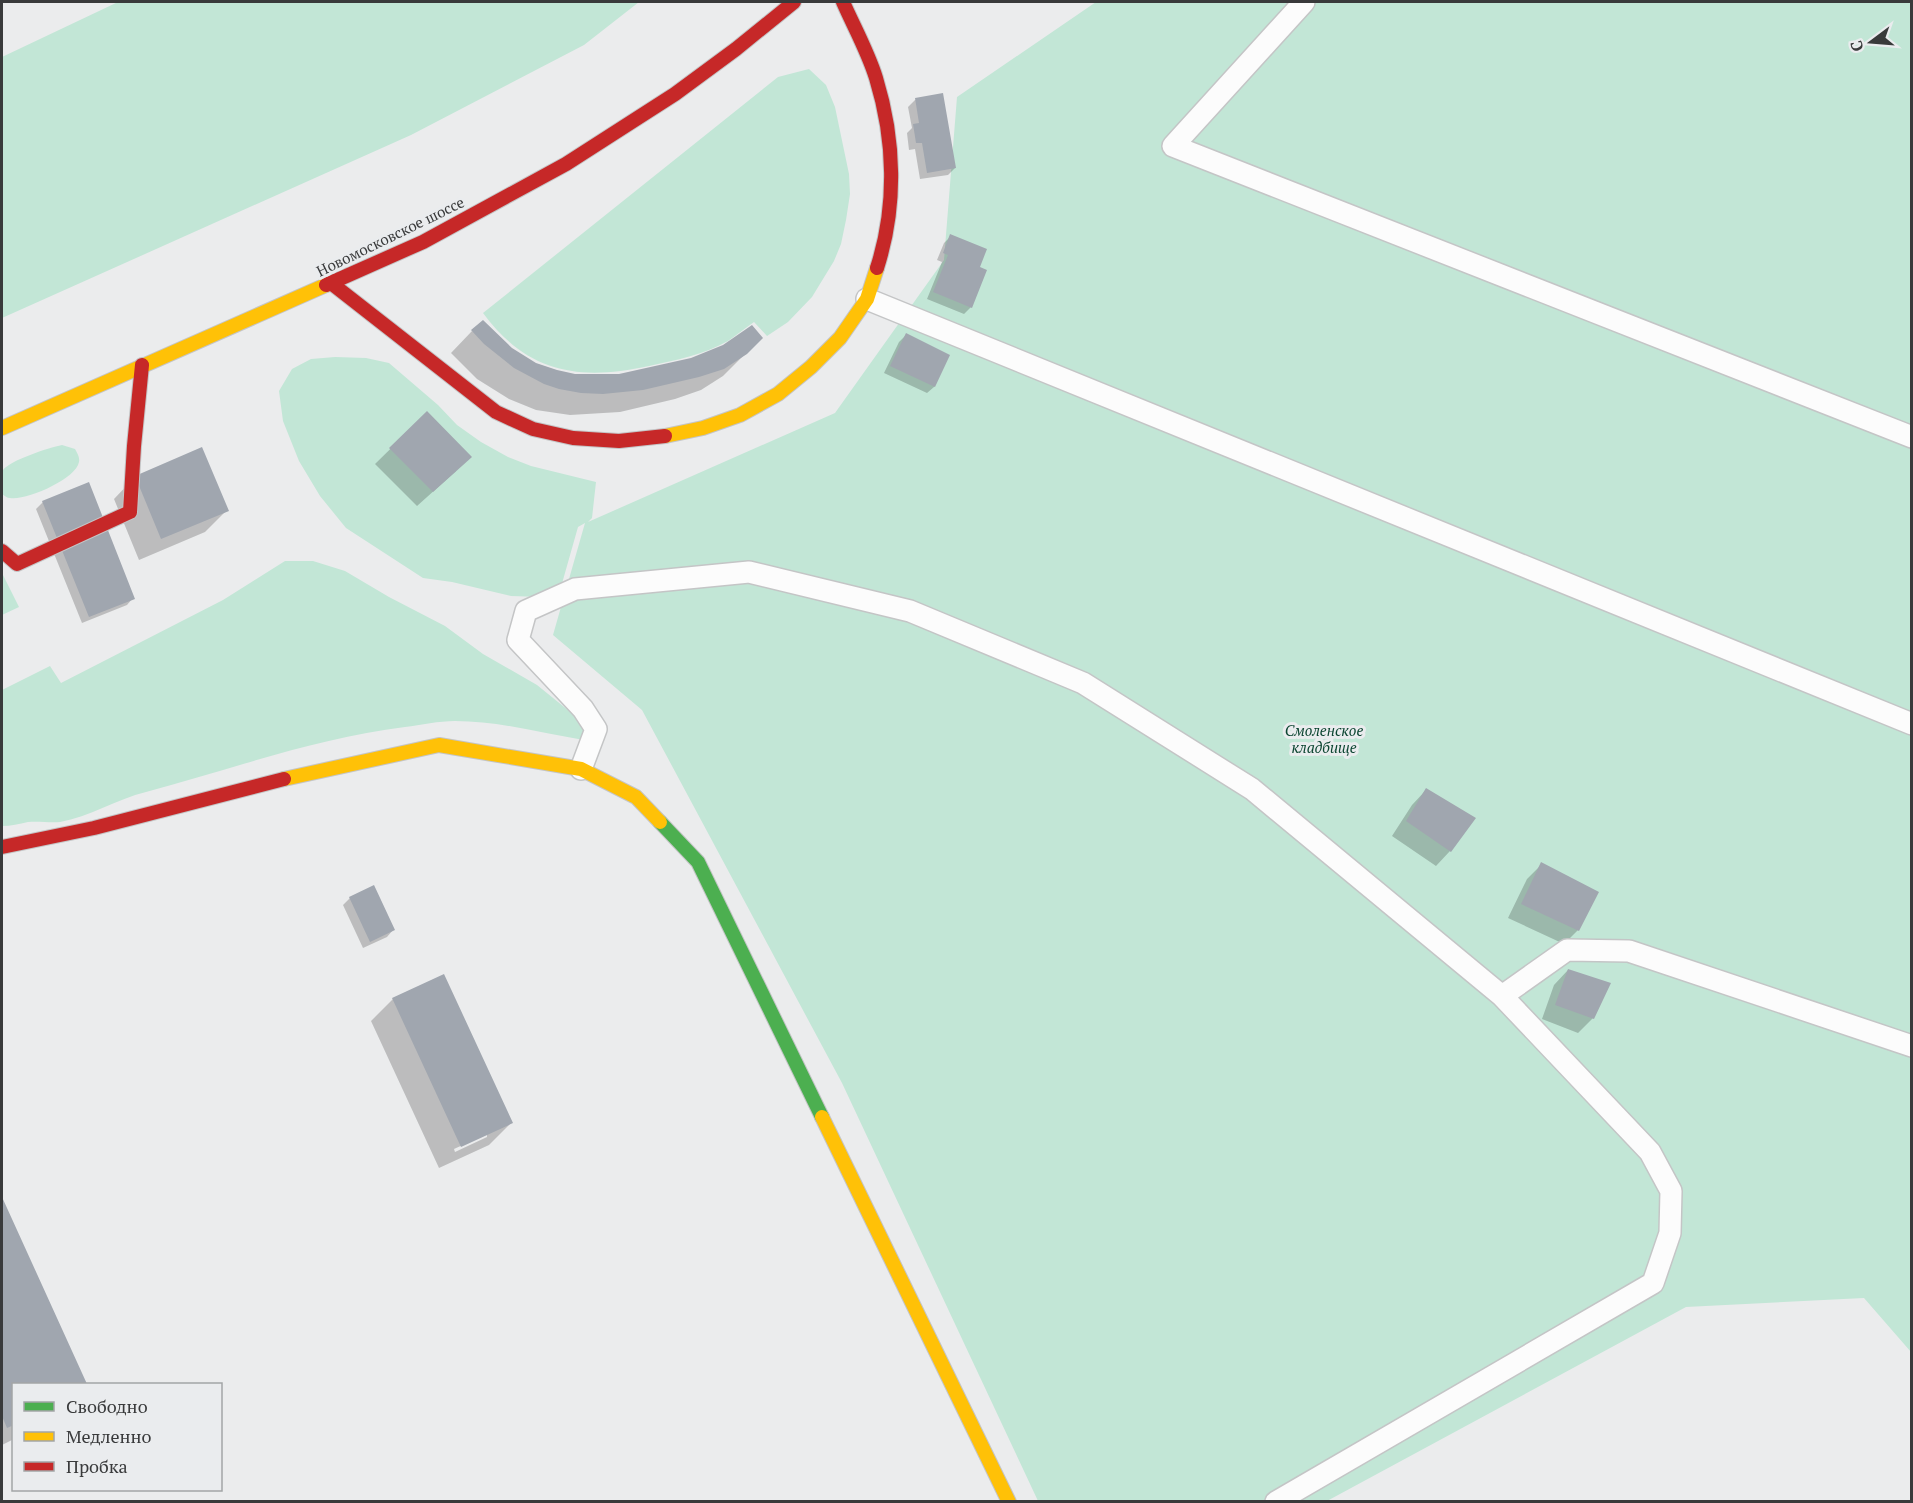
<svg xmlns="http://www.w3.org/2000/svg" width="1913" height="1503" font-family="'PT Serif',serif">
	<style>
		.green { fill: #c2e6d6 }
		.shadow { fill: #0003; fill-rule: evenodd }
		.building { fill: #a0a6af }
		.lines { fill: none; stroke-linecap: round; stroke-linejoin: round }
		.lane-casing { stroke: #c4c5c6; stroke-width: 24 }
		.fast-casing { stroke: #c4c5c6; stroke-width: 16 }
		.slow-casing { stroke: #c4c5c6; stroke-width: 16 }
		.jam-casing { stroke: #c4c5c6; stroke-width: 16 }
		.lane { stroke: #fcfcfc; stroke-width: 21 }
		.fast { stroke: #4caf50; stroke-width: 14 }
		.slow { stroke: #ffc107; stroke-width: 14 }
		.jam { stroke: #c62828; stroke-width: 14 }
		.labels { text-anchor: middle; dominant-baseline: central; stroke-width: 6; stroke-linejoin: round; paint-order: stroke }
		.street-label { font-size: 15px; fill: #393a3b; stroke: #eaecee }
		.park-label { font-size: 15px; font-style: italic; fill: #0d4632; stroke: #eaecee }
	</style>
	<rect width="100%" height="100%" fill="#ebeced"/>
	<path class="green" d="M 118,2 L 639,2 L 584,45 L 411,135 L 2,318 L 2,57 Z
		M 1096,2 L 1911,2 L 1911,1352 L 1864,1298 L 1686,1307 L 1327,1501 L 1038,1501 L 842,1083 L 642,710 L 553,635 L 585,523 L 578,527 L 561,587 L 541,597 L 511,596 L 452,582 L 423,578 L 346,528 L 320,496 L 299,461 L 283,421 L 279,391 L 292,369 L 311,359 L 335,357 L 366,358 L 389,363 L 438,405 L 457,425 L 481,442 L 508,457 L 531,466 L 596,482 L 592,518 L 588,522 L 835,413 L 944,260 L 957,97 Z
		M 809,69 L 826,85 L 835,107 L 849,174 L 850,194 L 846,220 L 841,244 L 834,261 L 812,297 L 788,322 L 767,336 L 754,322 C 745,328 737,335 728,341 C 703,355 676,360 649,366 C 580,381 528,374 483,313 L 778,77 Z
		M 62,445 L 75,449 C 77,453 80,457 79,462 C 76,479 26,501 10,498 C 7,498 5,496 2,494 C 1,488 0,476 3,470 C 11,460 48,448 62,445 Z
		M 285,561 L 313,561 L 345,571 L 389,597 L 445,626 L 483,654 L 537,685 L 579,719 L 589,741 C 545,734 500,721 455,721 C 439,721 421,725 405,727 C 316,738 232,769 146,792 C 117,799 89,817 60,822 C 50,823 39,821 28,822 C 19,824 11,826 2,826 L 2,690 L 50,666 L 61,683 L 223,600 Z
		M 2,573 L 19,607 L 2,615 Z"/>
	<path class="shadow" d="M 942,95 L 955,168 L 948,175 L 920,179 L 915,149 L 909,150 L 907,133 L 912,128 L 908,107 L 915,100 Z
		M 951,236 L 978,268 L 971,307 L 964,314 L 927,299 L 942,262 L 937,260 L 944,243 Z
		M 472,331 L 511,349 L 535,364 L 556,372 L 584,376 L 619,375 L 691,359 L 761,338 L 723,376 L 701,390 L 675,399 L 620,412 L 570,415 L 536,410 L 509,399 L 477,379 L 451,353 Z
		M 906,335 L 948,355 L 934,387 L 927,393 L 884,373 L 899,342 Z
		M 427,413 L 456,471 L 417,506 L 375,464 Z
		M 135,477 L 227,510 L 205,532 L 139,560 L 114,499 Z
		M 43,502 L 133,598 L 127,605 L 82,623 L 36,509 Z
		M 1426,790 L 1450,851 L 1436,866 L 1392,836 L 1412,805 Z
		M 1542,864 L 1578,930 L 1564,944 L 1508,918 L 1527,879 Z
		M 350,898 L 393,930 L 387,937 L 363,948 L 343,905 Z
		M 1568,970 L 1593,1018 L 1578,1033 L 1542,1019 L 1554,985 Z
		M 393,999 L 511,1123 L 489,1145 L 439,1168 L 371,1021 ZM 487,1134 L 487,1137 L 455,1152 L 454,1149 Z
		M 2,1201 L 85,1384 L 14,1384 L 14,1439 L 2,1445 Z"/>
	<path class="building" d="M 943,93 L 956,168 L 927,173 L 922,143 L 916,143 L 913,124 L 919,123 L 915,98 Z
		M 950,234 L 987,249 L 980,267 L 987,270 L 972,308 L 933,292 L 948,255 L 943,253 Z
		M 483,320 L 512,348 L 536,363 L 557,370 L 575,374 L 619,374 L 691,358 L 723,345 L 752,325 L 763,338 L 747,354 L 724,369 L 699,377 L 643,390 L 603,394 L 581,393 L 559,389 L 544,384 L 514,368 L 484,344 L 471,330 Z
		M 906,333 L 950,355 L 935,387 L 890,366 Z
		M 427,411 L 472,457 L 433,492 L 389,448 Z
		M 202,447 L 229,511 L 161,539 L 135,476 Z
		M 89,482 L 135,599 L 89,617 L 42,501 Z
		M 1426,788 L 1476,818 L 1451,852 L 1406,821 Z
		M 1541,862 L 1599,892 L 1579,931 L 1521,904 Z
		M 374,885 L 395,930 L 370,942 L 349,897 Z
		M 1568,969 L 1611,983 L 1594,1019 L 1555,1005 Z
		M 444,974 L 513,1123 L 461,1147 L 392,998 Z
		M 2,1197 L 87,1384 L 14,1384 L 14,1425 L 7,1428 L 2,1416 Z"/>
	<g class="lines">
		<defs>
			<path id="lane" d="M 1304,2 L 1173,146 L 1912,437
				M 867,299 L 1912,724
				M 581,769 L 596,729 L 583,709 L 518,640 L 526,611 L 575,589 L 749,572 L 910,611 L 1083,683 L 1252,789 L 1502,996 L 1567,950 L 1629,951 L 1912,1046
				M 1276,1502 L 1653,1283 L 1670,1233 L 1671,1191 L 1650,1152 L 1502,996"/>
			<path id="fast" d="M 660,822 L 698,862 L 822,1117"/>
			<path id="slow" d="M 2,428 L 326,285
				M 665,436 L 703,428 L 740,415 L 778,394 L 811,367 L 840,338 L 867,299 L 877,268
				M 284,779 L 439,745 L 581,769 L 636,797 L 660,822
				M 822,1117 L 1009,1502"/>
			<path id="jam" d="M 843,2 C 854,27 868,52 876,78 C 895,140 897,206 877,268
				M 331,283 L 496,412 L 533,429 L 573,438 L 619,441 L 665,436
				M 326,285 L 423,242 L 566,164 L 675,94 L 736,49 L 794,2
				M 2,551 L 17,564 L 130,512 L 134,446 L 142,365
				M 2,847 L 94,828 L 284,779"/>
		</defs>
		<use href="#lane" class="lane-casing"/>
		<use href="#fast" class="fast-casing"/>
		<use href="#slow" class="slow-casing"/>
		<use href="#jam" class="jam-casing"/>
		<use href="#lane" class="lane"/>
		<use href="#fast" class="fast"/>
		<use href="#slow" class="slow"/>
		<use href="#jam" class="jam"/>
	</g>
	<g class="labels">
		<g class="street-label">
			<text transform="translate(390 236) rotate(-26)">Новомосковское шоссе</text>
		</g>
		<g class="park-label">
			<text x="1324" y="730">Смоленское<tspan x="1324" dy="17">кладбище</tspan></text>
		</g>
	</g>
	<rect width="1913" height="1503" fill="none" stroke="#393a3b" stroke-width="6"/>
	<rect x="12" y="1383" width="210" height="108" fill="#eaecee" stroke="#a3a5a6" stroke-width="1.5"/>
	<rect x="24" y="1402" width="30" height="9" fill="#4caf50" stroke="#a3a5a6" stroke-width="1.5"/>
	<text x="66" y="1413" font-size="18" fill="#393a3b">Свободно</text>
	<rect x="24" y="1432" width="30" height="9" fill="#ffc107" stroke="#a3a5a6" stroke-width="1.5"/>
	<text x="66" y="1443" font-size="18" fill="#393a3b">Медленно</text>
	<rect x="24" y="1462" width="30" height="9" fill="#c62828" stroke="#a3a5a6" stroke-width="1.5"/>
	<text x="66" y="1473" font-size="18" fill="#393a3b">Пробка</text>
	<g transform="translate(1871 42) rotate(254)" stroke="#eaecee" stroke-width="4.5" paint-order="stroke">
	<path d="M0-4.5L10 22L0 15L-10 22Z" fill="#393a3b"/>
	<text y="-9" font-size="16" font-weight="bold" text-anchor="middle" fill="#393a3b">С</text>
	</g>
</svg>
